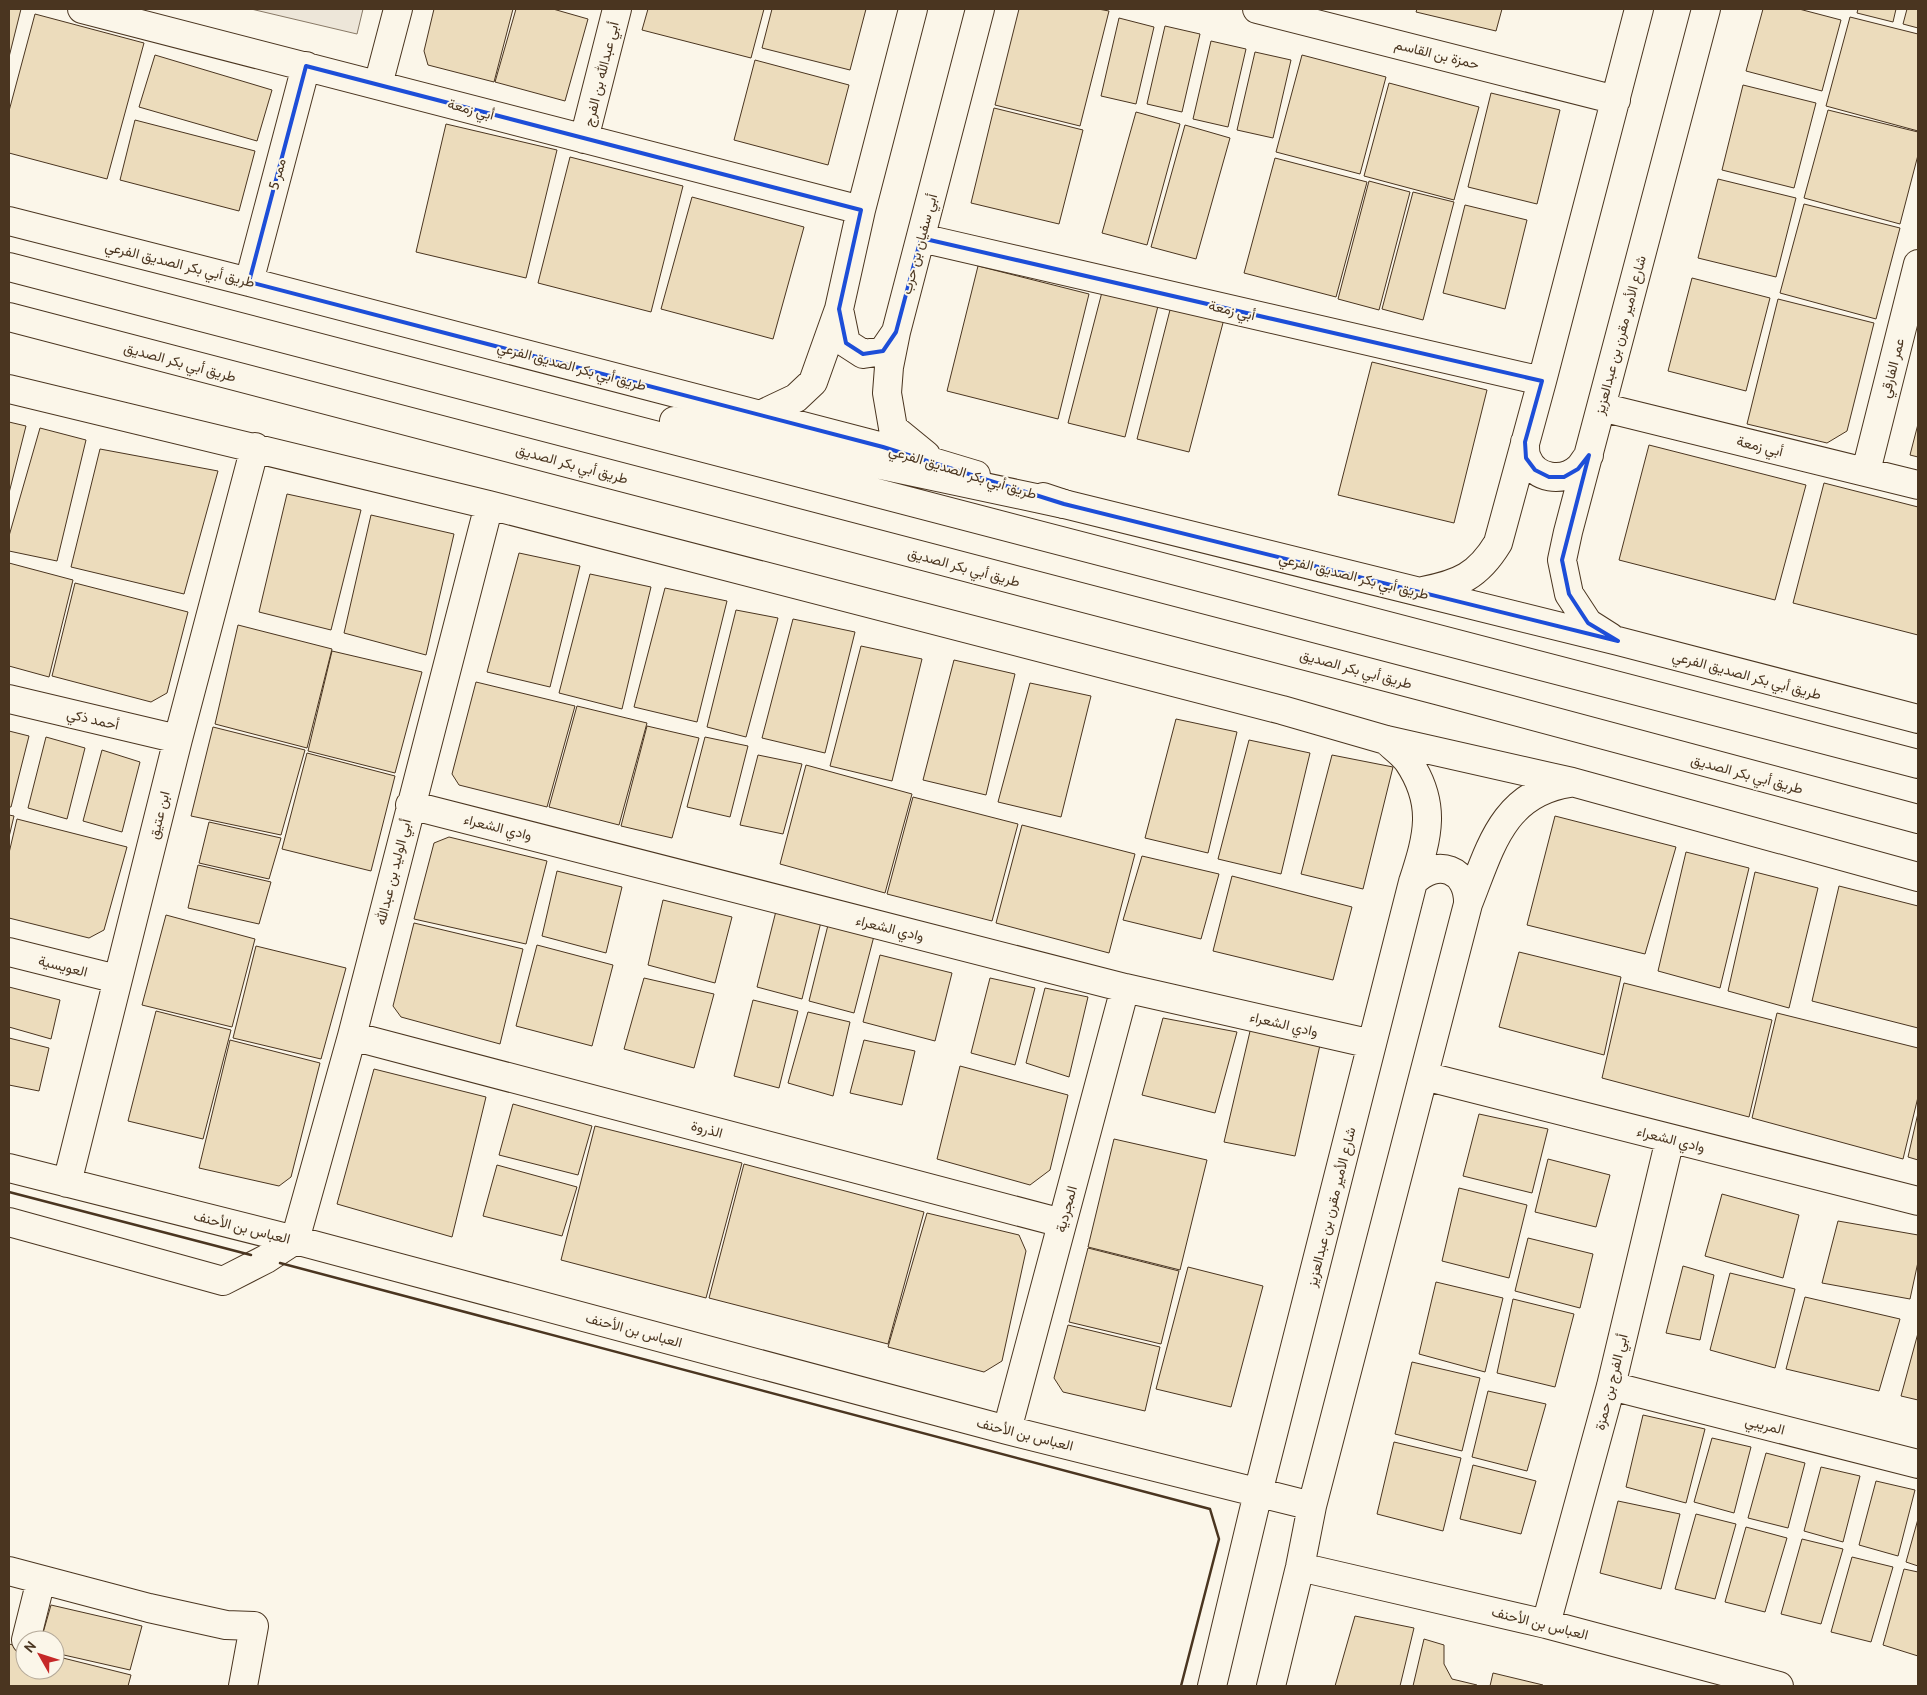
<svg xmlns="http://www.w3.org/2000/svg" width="1927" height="1695" font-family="Cabin,Vazirmatn,sans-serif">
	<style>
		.green { fill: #ede6d9; stroke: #887966 }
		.building { fill: #ecdcbc; stroke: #4a3520 }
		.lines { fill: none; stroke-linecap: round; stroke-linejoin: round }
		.minor-casing { stroke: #4a3520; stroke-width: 30 }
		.major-casing { stroke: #4a3520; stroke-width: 30 }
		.minor { stroke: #fbf6e9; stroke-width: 28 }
		.major { stroke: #fbf6e9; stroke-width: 28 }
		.wall { stroke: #4a3520; stroke-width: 2.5 }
		.marked { fill: none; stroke: #1d4ed8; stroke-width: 4; stroke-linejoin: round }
		.labels { text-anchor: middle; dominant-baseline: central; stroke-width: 4; stroke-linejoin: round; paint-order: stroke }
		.street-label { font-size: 14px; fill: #4a3520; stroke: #fbf6e9 }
	</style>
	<rect width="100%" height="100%" fill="#fbf6e9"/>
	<path class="green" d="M 251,9 L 363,9 L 357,34 Z"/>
	<path class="building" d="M 9,9 L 21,9 L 9,57 Z
		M 434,9 L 513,9 L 494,82 L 428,65 L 424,51 Z
		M 516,9 L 553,9 L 588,19 L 565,101 L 495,82 Z
		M 648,9 L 764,9 L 751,58 L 642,30 Z
		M 772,9 L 866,9 L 850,70 L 762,48 Z
		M 1019,9 L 1098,9 L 1109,11 L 1080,126 L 995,105 Z
		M 1417,9 L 1502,9 L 1496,31 L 1416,12 Z
		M 1763,9 L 1799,9 L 1841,20 L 1822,91 L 1746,71 Z
		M 1858,9 L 1896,9 L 1893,22 L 1857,13 Z
		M 1907,9 L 1918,9 L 1918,28 L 1903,24 Z
		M 35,14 L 144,43 L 107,179 L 9,153 L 9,111 Z
		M 1850,17 L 1918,34 L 1918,131 L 1826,106 Z
		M 1119,18 L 1154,27 L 1136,104 L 1101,96 Z
		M 1165,26 L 1200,34 L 1182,112 L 1147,104 Z
		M 1211,41 L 1246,49 L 1228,127 L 1193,119 Z
		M 1255,52 L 1291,60 L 1273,138 L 1237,130 Z
		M 155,55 L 272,90 L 257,141 L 139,107 Z
		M 1302,55 L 1386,77 L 1360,174 L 1276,152 Z
		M 755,60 L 849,85 L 828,165 L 734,140 Z
		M 1389,83 L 1479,107 L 1454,200 L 1364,176 Z
		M 1743,85 L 1816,103 L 1794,188 L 1722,170 Z
		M 1491,93 L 1560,110 L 1537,204 L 1468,187 Z
		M 994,108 L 1083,130 L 1059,224 L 971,203 Z
		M 1828,110 L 1918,132 L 1918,155 L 1900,224 L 1804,198 Z
		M 1136,112 L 1180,124 L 1147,245 L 1102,233 Z
		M 135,120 L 255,151 L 239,211 L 120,180 Z
		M 446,124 L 557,150 L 526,278 L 416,252 Z
		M 1185,125 L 1230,138 L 1196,259 L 1151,247 Z
		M 570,157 L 683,186 L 651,312 L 538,283 Z
		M 1275,158 L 1367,182 L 1336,297 L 1244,273 Z
		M 1718,179 L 1796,198 L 1776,277 L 1698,258 Z
		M 1369,181 L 1410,192 L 1379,310 L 1338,299 Z
		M 1413,192 L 1454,202 L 1423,320 L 1382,309 Z
		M 692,197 L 804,227 L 773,339 L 661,309 Z
		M 1804,204 L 1900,228 L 1876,319 L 1780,293 Z
		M 1465,205 L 1527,220 L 1505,309 L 1443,293 Z
		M 978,266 L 1089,294 L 1058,419 L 947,391 Z
		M 1692,278 L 1770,298 L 1746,391 L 1668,371 Z
		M 1102,292 L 1158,306 L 1125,437 L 1068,423 Z
		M 1778,299 L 1874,323 L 1847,431 L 1827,443 L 1747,424 Z
		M 1171,306 L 1224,319 L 1189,452 L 1137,439 Z
		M 1372,362 L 1487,390 L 1454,523 L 1338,495 Z
		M 9,422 L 26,426 L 9,493 Z
		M 1918,424 L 1918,457 L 1910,455 Z
		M 40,428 L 86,440 L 57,561 L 9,551 L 9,536 Z
		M 1649,445 L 1806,485 L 1775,600 L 1619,560 Z
		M 100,449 L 218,471 L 184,594 L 71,567 Z
		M 1824,483 L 1918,507 L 1918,635 L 1793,603 Z
		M 287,494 L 361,510 L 331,630 L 259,612 Z
		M 371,515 L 454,534 L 426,655 L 344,633 Z
		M 519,553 L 580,566 L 550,687 L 487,672 Z
		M 9,563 L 73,580 L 49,677 L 9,666 Z
		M 590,574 L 651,587 L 622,709 L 559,693 Z
		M 75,583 L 188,612 L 167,693 L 151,702 L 52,676 Z
		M 665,588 L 727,601 L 697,722 L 634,707 Z
		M 736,610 L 778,618 L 746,737 L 707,727 Z
		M 793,619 L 855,632 L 825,753 L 762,738 Z
		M 238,625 L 332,649 L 307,748 L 215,724 Z
		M 861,646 L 922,659 L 892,781 L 830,766 Z
		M 332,651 L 422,672 L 395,773 L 308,751 Z
		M 954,660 L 1015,674 L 986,795 L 923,780 Z
		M 476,682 L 575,706 L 547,807 L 459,785 L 452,774 Z
		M 1030,683 L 1091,696 L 1061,817 L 998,802 Z
		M 577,706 L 647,723 L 619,825 L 549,807 Z
		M 1176,719 L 1237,732 L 1208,853 L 1145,838 Z
		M 647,726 L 699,738 L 672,838 L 621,826 Z
		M 213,727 L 305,750 L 281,835 L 191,816 Z
		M 9,731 L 29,736 L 11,807 L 9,807 Z
		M 46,737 L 85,748 L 67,819 L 28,808 Z
		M 705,737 L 748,746 L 730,817 L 687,807 Z
		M 1249,740 L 1310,753 L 1281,874 L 1218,859 Z
		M 102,750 L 140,762 L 122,832 L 83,821 Z
		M 307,753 L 395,776 L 371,871 L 282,849 Z
		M 758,755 L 802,764 L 783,834 L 740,825 Z
		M 1332,755 L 1393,767 L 1363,889 L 1301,874 Z
		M 806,765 L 912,794 L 885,893 L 780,864 Z
		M 913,797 L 1018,824 L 992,921 L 887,894 Z
		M 9,815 L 14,816 L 9,837 Z
		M 1555,816 L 1676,847 L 1645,954 L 1527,925 Z
		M 17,819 L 127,847 L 104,930 L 89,938 L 9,918 L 9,853 Z
		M 209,822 L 281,838 L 269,879 L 199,863 Z
		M 1022,825 L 1135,854 L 1109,953 L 996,923 Z
		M 449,837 L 547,861 L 526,944 L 414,919 L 434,843 Z
		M 1686,852 L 1749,868 L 1720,988 L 1658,971 Z
		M 1142,856 L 1219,874 L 1201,939 L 1123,920 Z
		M 198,865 L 271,882 L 259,924 L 188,908 Z
		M 557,871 L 622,887 L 606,953 L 542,936 Z
		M 1755,872 L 1818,888 L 1789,1008 L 1728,991 Z
		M 1232,876 L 1352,907 L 1333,980 L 1213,951 Z
		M 1839,886 L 1918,906 L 1918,1028 L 1812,1001 Z
		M 663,900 L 732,917 L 715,983 L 648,965 Z
		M 776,911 L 821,922 L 802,999 L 757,987 Z
		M 166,915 L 255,939 L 232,1027 L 142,1005 Z
		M 414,923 L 523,949 L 500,1044 L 401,1017 L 393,1006 Z
		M 828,925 L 874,936 L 854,1013 L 809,1001 Z
		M 537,945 L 613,965 L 592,1046 L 516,1026 Z
		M 256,946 L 346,968 L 321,1059 L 233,1038 Z
		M 1519,952 L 1621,977 L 1604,1055 L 1499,1027 Z
		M 880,955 L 952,973 L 935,1041 L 863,1022 Z
		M 644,978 L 714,994 L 694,1068 L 624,1049 Z
		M 990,978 L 1035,988 L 1015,1065 L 971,1053 Z
		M 1624,983 L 1772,1020 L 1749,1117 L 1602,1078 Z
		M 9,987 L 60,1000 L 51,1039 L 9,1027 Z
		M 1045,988 L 1088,997 L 1069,1077 L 1026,1063 Z
		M 753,1000 L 798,1011 L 779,1088 L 734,1076 Z
		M 156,1011 L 231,1030 L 203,1139 L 128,1121 Z
		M 808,1012 L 850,1022 L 833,1096 L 788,1083 Z
		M 1777,1013 L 1918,1048 L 1918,1097 L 1903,1159 L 1752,1118 Z
		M 1163,1018 L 1237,1032 L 1215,1113 L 1142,1095 Z
		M 1251,1027 L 1320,1045 L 1295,1156 L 1224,1142 Z
		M 9,1038 L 49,1048 L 39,1091 L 9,1085 Z
		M 230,1040 L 320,1063 L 291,1177 L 279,1186 L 199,1168 Z
		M 864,1040 L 915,1051 L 902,1105 L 850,1093 Z
		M 960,1066 L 1068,1095 L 1050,1170 L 1030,1185 L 937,1159 Z
		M 374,1069 L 486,1097 L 452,1237 L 337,1204 Z
		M 513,1104 L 592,1126 L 578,1175 L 499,1155 Z
		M 1918,1113 L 1918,1160 L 1908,1157 Z
		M 1479,1114 L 1548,1129 L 1532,1193 L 1463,1176 Z
		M 595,1126 L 742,1163 L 706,1298 L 561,1260 Z
		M 1114,1139 L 1207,1160 L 1180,1270 L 1088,1247 Z
		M 1548,1159 L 1610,1175 L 1596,1227 L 1535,1212 Z
		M 744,1164 L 924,1212 L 888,1344 L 709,1298 Z
		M 497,1165 L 577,1187 L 562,1236 L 483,1216 Z
		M 1459,1188 L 1527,1205 L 1509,1278 L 1442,1261 Z
		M 1722,1194 L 1799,1215 L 1783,1278 L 1705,1256 Z
		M 927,1213 L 1019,1235 L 1026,1251 L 1002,1361 L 984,1372 L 888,1347 Z
		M 1838,1221 L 1918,1235 L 1918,1262 L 1910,1299 L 1822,1283 Z
		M 1528,1238 L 1593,1254 L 1580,1308 L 1515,1291 Z
		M 1088,1248 L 1179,1271 L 1161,1344 L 1069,1322 Z
		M 1683,1266 L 1714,1275 L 1700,1340 L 1666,1333 Z
		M 1188,1267 L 1263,1286 L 1231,1407 L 1156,1389 Z
		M 1730,1273 L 1795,1289 L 1775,1368 L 1710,1350 Z
		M 1436,1282 L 1503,1298 L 1485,1372 L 1419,1354 Z
		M 1805,1297 L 1900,1319 L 1879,1391 L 1786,1369 Z
		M 1513,1299 L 1574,1314 L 1555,1387 L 1497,1373 Z
		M 1068,1325 L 1160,1347 L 1145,1411 L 1063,1392 L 1054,1378 Z
		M 1918,1333 L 1918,1400 L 1901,1396 Z
		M 1412,1362 L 1480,1378 L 1462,1451 L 1395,1434 Z
		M 1488,1391 L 1546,1404 L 1527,1471 L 1472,1457 Z
		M 1643,1415 L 1705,1429 L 1686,1503 L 1626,1487 Z
		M 1712,1438 L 1751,1447 L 1734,1513 L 1694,1502 Z
		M 1394,1442 L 1461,1458 L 1443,1531 L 1377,1514 Z
		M 1766,1453 L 1805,1463 L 1788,1528 L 1748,1518 Z
		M 1473,1465 L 1536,1481 L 1521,1534 L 1460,1519 Z
		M 1821,1467 L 1860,1476 L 1843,1542 L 1804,1531 Z
		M 1876,1481 L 1915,1490 L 1898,1556 L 1859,1545 Z
		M 1618,1501 L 1680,1514 L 1661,1589 L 1600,1573 Z
		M 1696,1514 L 1736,1524 L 1715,1599 L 1675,1589 Z
		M 1918,1519 L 1918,1566 L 1906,1562 Z
		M 1746,1527 L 1787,1538 L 1765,1612 L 1725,1602 Z
		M 1802,1539 L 1843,1549 L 1821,1624 L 1781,1614 Z
		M 1852,1557 L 1893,1567 L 1871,1642 L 1831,1632 Z
		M 1904,1569 L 1918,1572 L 1918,1656 L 1883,1645 Z
		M 51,1605 L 142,1626 L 130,1670 L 55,1653 L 55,1640 L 41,1640 Z
		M 1355,1616 L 1414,1628 L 1400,1686 L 1335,1686 Z
		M 1424,1639 L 1444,1645 L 1444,1664 L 1452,1679 L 1477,1685 L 1477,1686 L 1413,1686 Z
		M 9,1644 L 25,1648 L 25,1670 L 55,1670 L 55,1656 L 131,1675 L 128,1686 L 9,1686 Z
		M 1493,1673 L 1543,1685 L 1543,1686 L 1490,1686 Z"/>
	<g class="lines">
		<defs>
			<path id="minor" d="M 82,9 L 861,210
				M 1257,9 L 1616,100
				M 378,85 L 398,9
				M 584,139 L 617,9
				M 9,221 L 249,282 L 883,447 L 976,475
				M 921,238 L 1542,381
				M 249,282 L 306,66
				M 839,309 L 846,343 L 863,354 L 883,351 L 896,332
				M 9,389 L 489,505 L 1282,710 L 1386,740 L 1572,782 L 1918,877
				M 1601,407 L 1918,485
				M 760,415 L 796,398 L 813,382 L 839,309 L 861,210 L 913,9
				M 1525,442 C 1525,447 1525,454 1527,458 C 1535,479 1563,483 1579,468 C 1583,464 1585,459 1589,455
				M 926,455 L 893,428 L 887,393 L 889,367 L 896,332 L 980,9
				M 1866,471 L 1918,264
				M 1043,497 L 1064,504 L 1618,641 L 1918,719
				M 1423,591 C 1459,584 1478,576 1498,543 L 1542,381 L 1639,9
				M 1610,637 L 1588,623 L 1569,594 L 1562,560 L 1568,532 L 1706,9
				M 9,699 L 178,739
				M 410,805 L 1125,988 L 1372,1044
				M 1413,882 C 1437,857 1469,869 1468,904
				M 9,952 L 117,979
				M 352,1036 L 1062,1223
				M 1424,1076 L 1918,1201
				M 9,1168 L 295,1240 L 1007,1430 L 1312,1506
				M 67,1183 L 178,739 L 255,447
				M 9,1222 L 223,1281 L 266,1259 L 295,1240 L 352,1036 L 489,505
				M 1611,1386 L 1918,1464
				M 1007,1430 L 1125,988
				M 1300,1567 L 1546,1624 L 1779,1686
				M 9,1571 L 149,1608 L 226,1625 L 254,1626 L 243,1686
				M 1546,1624 L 1611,1386 L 1670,1139
				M 26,1640 L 41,1580
				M 1212,1686 L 1258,1493 L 1413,882 C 1428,836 1437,804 1408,761 C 1402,753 1393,747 1386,740
				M 1271,1686 L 1300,1567 L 1312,1506 L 1468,904 C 1490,849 1502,793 1570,783"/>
			<path id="major" d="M 9,267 L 1918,764
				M 9,317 L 1440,691 L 1918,819
				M 674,421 L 1064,504"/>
		</defs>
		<use href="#minor" class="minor-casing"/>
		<use href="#major" class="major-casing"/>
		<use href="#minor" class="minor"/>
		<use href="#major" class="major"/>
		<path class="wall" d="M 9,1192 L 251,1255
			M 280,1263 L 1210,1509 L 1219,1539 L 1181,1686"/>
	</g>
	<path class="marked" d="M 306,66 L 861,210 L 839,309 L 846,343 L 863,354 L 883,351 L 896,332 L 921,238 L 1542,381 L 1525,442 L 1526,458 L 1535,470 L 1549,477 L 1564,477 L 1578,469 L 1589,455 L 1562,560 L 1569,594 L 1588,623 L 1618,641 L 1064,504 L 883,447 L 249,282 Z"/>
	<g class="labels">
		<g class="street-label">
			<text transform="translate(1437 54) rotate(14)">حمزة بن القاسم</text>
			<text transform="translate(601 74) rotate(-76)">أبي عبدالله بن الفرج</text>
			<text transform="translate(471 109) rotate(15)">أبي زمعة</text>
			<text transform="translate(277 174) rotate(-75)">ممر 5</text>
			<text transform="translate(919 244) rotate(-75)">أبي سفيان بن حرب</text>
			<text transform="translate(180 264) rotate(14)">طريق أبي بكر الصديق الفرعي</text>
			<text transform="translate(1232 310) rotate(13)">أبي زمعة</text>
			<text transform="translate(1620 335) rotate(-75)">شارع الأمير مقرن بن عبدالعزيز</text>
			<text transform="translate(180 362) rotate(15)">طريق أبي بكر الصديق</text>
			<text transform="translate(572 366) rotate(15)">طريق أبي بكر الصديق الفرعي</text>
			<text transform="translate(1892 368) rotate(-76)">عمر الفارقي</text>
			<text transform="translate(1760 446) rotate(14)">أبي زمعة</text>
			<text transform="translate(572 464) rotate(15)">طريق أبي بكر الصديق</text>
			<text transform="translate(963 472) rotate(17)">طريق أبي بكر الصديق الفرعي</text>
			<text transform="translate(964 567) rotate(15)">طريق أبي بكر الصديق</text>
			<text transform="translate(1354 576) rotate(14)">طريق أبي بكر الصديق الفرعي</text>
			<text transform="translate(1356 669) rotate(15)">طريق أبي بكر الصديق</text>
			<text transform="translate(1747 675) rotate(15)">طريق أبي بكر الصديق الفرعي</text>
			<text transform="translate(93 719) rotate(13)">أحمد ذكي</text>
			<text transform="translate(1747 774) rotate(15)">طريق أبي بكر الصديق</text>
			<text transform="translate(159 815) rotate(-76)">ابن عتيق</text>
			<text transform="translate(498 827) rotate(14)">وادي الشعراء</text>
			<text transform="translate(393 872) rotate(-76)">أبي الوليد بن عبدالله</text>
			<text transform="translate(890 928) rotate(14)">وادي الشعراء</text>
			<text transform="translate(63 966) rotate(14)">العويسية</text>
			<text transform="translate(1284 1024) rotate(13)">وادي الشعراء</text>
			<text transform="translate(707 1129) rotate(15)">الذروة</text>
			<text transform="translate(1671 1139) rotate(14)">وادي الشعراء</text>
			<text transform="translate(1331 1207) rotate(-76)">شارع الأمير مقرن بن عبدالعزيز</text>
			<text transform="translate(1066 1209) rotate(-75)">المجردية</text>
			<text transform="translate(242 1227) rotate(14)">العباس بن الأحنف</text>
			<text transform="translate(634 1330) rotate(15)">العباس بن الأحنف</text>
			<text transform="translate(1611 1382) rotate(-76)">أبي الفرج بن حمزة</text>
			<text transform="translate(1765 1425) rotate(14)">المريبي</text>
			<text transform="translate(1025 1434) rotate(14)">العباس بن الأحنف</text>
			<text transform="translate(1540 1623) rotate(14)">العباس بن الأحنف</text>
		</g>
	</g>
	<rect width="1927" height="1695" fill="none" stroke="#4a3520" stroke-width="20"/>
	<g transform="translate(40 1655) rotate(309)"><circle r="24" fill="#fbf6e9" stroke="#b4a999"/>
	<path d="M0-4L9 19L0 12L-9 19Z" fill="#c62828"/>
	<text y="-8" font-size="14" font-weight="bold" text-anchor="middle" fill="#4a3520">N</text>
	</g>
</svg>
